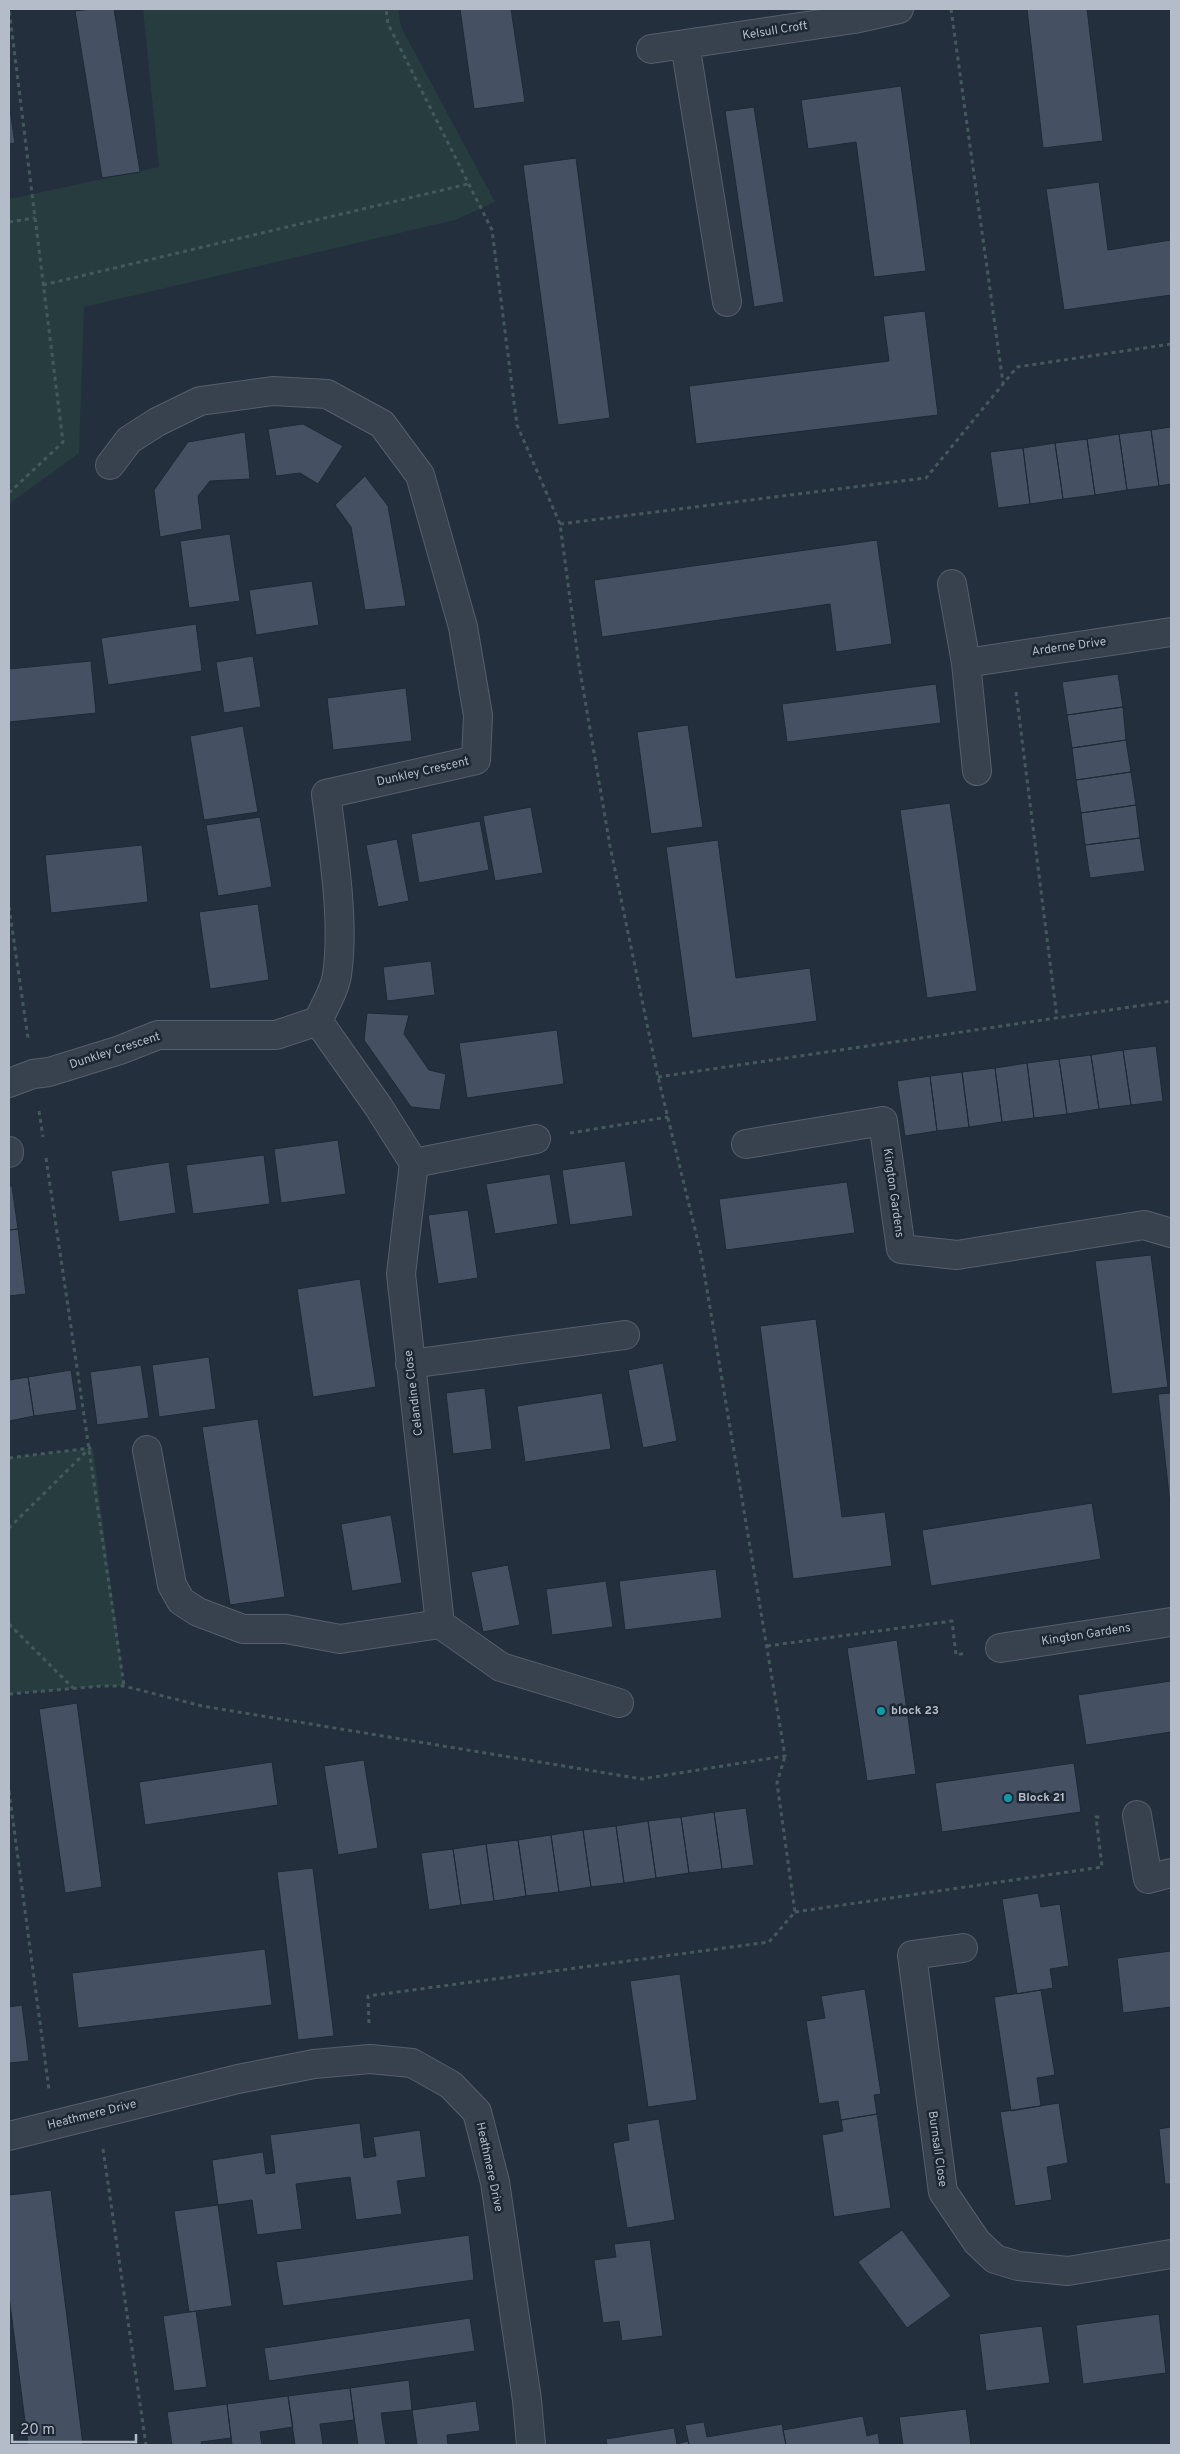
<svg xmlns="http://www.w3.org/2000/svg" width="1180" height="2454" font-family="Overpass,sans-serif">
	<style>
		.green { fill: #263c3f }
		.building { fill: #455162; stroke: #1f2835 }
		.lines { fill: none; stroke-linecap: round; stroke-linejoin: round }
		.minor-casing { stroke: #565f6c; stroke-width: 30 }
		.path { stroke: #44595c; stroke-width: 3; stroke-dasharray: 4 4; stroke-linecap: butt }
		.minor { stroke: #38414e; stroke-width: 28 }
		.culture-dot { fill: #0f9aa8; stroke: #1d2633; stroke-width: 2 }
		.labels { text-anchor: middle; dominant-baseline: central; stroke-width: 5; stroke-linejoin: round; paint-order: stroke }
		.street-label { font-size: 12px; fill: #b4bcc9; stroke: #1d2633 }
		.poi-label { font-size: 12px; font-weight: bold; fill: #b4bcc9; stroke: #1d2633; text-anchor: start }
	</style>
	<rect width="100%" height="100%" fill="#242f3e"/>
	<path class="green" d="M 143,9 L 398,9 L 401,27 L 495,202 L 455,220 L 84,307 L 79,453 L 9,504 L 9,199 L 159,167 Z
		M 93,1448 L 124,1686 L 102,1686 L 9,1694 L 9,1458 Z"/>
	<path class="building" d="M 91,9 L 114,9 L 140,172 L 102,178 L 75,11 Z
		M 460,9 L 511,9 L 525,102 L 474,109 Z
		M 1027,9 L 1087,9 L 1103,141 L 1043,148 Z
		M 901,86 L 926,271 L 874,277 L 856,142 L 808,149 L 801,100 Z
		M 9,102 L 15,143 L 9,144 Z
		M 754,107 L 784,302 L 754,307 L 725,111 Z
		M 576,158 L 610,418 L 558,425 L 523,165 Z
		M 1099,182 L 1108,250 L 1171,240 L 1171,295 L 1064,310 L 1046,189 Z
		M 925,311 L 938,415 L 696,444 L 689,386 L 889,361 L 883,316 Z
		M 303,424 L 343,446 L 318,484 L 300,473 L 276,476 L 268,429 Z
		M 1171,427 L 1171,484 L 1159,486 L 1151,430 Z
		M 1151,430 L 1159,486 L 1127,490 L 1119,434 Z
		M 245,432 L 250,479 L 210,481 L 198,496 L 202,529 L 160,537 L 154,490 L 188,442 Z
		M 1119,434 L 1127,490 L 1095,495 L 1087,439 Z
		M 1087,439 L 1095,495 L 1063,499 L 1055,443 Z
		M 1055,443 L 1063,499 L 1030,504 L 1023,448 Z
		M 1023,448 L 1030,504 L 998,508 L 990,452 Z
		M 365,476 L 388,506 L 406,606 L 365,610 L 351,527 L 335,505 Z
		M 230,534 L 240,601 L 189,608 L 180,541 Z
		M 877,540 L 892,644 L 836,652 L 830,604 L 602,637 L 594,580 Z
		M 312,581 L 319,625 L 256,635 L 249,590 Z
		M 196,624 L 202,671 L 108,685 L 101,638 Z
		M 253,656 L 261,707 L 224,713 L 216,662 Z
		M 91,661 L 96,713 L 9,722 L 9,669 Z
		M 1118,674 L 1123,707 L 1067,715 L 1062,682 Z
		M 936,684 L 941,723 L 787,742 L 782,704 Z
		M 406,688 L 412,741 L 333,750 L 327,698 Z
		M 1123,707 L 1126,740 L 1072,748 L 1067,715 Z
		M 688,725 L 703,827 L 651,834 L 637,732 Z
		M 243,726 L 258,812 L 204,820 L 190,736 Z
		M 1126,740 L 1131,772 L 1076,780 L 1072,748 Z
		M 1131,772 L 1136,805 L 1081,813 L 1076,780 Z
		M 950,803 L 977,991 L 927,998 L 900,810 Z
		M 1136,805 L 1140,838 L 1085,845 L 1081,813 Z
		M 531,807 L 543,873 L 495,881 L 483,816 Z
		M 260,817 L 272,887 L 218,896 L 206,825 Z
		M 480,821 L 489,870 L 419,883 L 411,834 Z
		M 1140,838 L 1145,871 L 1090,878 L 1085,845 Z
		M 397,839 L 409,901 L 378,907 L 366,845 Z
		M 718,840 L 736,978 L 810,968 L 817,1021 L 692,1038 L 666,847 Z
		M 142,845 L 148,902 L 51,913 L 45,855 Z
		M 258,904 L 269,980 L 210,989 L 199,912 Z
		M 431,961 L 435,995 L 387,1001 L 383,967 Z
		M 367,1013 L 409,1015 L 404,1034 L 429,1070 L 446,1074 L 440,1110 L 411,1107 L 364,1040 Z
		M 557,1030 L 564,1084 L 467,1098 L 459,1043 Z
		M 1156,1046 L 1163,1101 L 1131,1105 L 1123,1050 Z
		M 1123,1050 L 1131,1105 L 1099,1109 L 1091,1055 Z
		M 1091,1055 L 1099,1109 L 1067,1114 L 1059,1059 Z
		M 1059,1059 L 1067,1114 L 1034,1118 L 1027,1063 Z
		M 1027,1063 L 1034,1118 L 1002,1122 L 995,1068 Z
		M 995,1068 L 1002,1122 L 969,1127 L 962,1072 Z
		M 962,1072 L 969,1127 L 937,1131 L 930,1076 Z
		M 930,1076 L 937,1131 L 905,1136 L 897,1081 Z
		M 338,1140 L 346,1194 L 281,1203 L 274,1149 Z
		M 264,1155 L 270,1204 L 193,1214 L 186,1165 Z
		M 625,1161 L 633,1216 L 570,1225 L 562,1170 Z
		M 169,1162 L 176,1213 L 119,1222 L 111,1171 Z
		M 550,1174 L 558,1224 L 495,1234 L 486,1184 Z
		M 847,1182 L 855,1233 L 726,1250 L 719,1199 Z
		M 9,1186 L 12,1186 L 18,1229 L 9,1230 Z
		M 468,1210 L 478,1278 L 438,1284 L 428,1215 Z
		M 18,1229 L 26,1294 L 9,1296 L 9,1230 Z
		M 1151,1255 L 1168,1387 L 1112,1394 L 1095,1261 Z
		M 360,1279 L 376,1387 L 313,1397 L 297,1289 Z
		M 816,1319 L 842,1517 L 885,1512 L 892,1566 L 793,1579 L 760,1326 Z
		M 209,1357 L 216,1409 L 159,1417 L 152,1365 Z
		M 663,1363 L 677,1441 L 643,1448 L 628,1370 Z
		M 141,1365 L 149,1418 L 97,1425 L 90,1372 Z
		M 71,1370 L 77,1410 L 34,1416 L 28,1377 Z
		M 28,1377 L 34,1416 L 9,1421 L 9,1380 Z
		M 485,1388 L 492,1449 L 453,1454 L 446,1393 Z
		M 602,1393 L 611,1449 L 525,1462 L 517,1406 Z
		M 1171,1393 L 1171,1513 L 1158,1394 Z
		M 258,1419 L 285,1597 L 230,1605 L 202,1427 Z
		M 1092,1503 L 1101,1559 L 931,1586 L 922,1530 Z
		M 391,1515 L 402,1583 L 352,1591 L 341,1524 Z
		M 508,1565 L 520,1625 L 483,1632 L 471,1572 Z
		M 716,1569 L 722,1618 L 625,1630 L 619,1581 Z
		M 606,1581 L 613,1627 L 552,1635 L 546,1589 Z
		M 897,1640 L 916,1774 L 867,1781 L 847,1648 Z
		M 1171,1681 L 1171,1732 L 1086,1745 L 1078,1695 Z
		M 77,1703 L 102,1887 L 65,1893 L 39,1709 Z
		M 364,1760 L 378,1848 L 338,1855 L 324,1766 Z
		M 272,1762 L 278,1805 L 145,1825 L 139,1782 Z
		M 1074,1763 L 1081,1812 L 942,1832 L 935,1783 Z
		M 746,1808 L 754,1865 L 722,1869 L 714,1812 Z
		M 714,1812 L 722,1869 L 689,1873 L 681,1817 Z
		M 681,1817 L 689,1873 L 656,1878 L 648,1821 Z
		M 648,1821 L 656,1878 L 624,1883 L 616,1826 Z
		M 616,1826 L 624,1883 L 591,1887 L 583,1830 Z
		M 583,1830 L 591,1887 L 559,1892 L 551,1835 Z
		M 551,1835 L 559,1892 L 526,1896 L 518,1840 Z
		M 518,1840 L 526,1896 L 494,1901 L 486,1844 Z
		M 486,1844 L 494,1901 L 461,1905 L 453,1849 Z
		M 453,1849 L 461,1905 L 429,1910 L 421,1853 Z
		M 313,1868 L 334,2036 L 298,2040 L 277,1872 Z
		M 1038,1893 L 1041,1907 L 1060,1904 L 1069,1966 L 1050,1969 L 1053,1988 L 1017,1994 L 1002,1899 Z
		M 265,1949 L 272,2005 L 78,2028 L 72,1973 Z
		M 1171,1951 L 1171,2007 L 1123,2013 L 1117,1958 Z
		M 680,1974 L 697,2100 L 648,2107 L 630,1981 Z
		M 865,1989 L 881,2094 L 874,2095 L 877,2114 L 841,2120 L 838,2101 L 819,2104 L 806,2021 L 825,2018 L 821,1996 Z
		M 1041,1990 L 1055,2075 L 1037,2078 L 1041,2106 L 1011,2111 L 994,1997 Z
		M 22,2005 L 29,2061 L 9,2063 L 9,2007 Z
		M 1059,2103 L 1068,2163 L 1047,2167 L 1052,2200 L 1015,2206 L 1000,2112 Z
		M 877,2114 L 891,2208 L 834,2217 L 822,2135 L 843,2131 L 841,2120 Z
		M 659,2119 L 675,2220 L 627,2228 L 613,2143 L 629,2140 L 627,2124 Z
		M 360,2123 L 364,2158 L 376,2156 L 373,2137 L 420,2130 L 426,2177 L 397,2181 L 402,2214 L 356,2220 L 350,2177 L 296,2184 L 302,2229 L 257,2235 L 252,2200 L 218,2205 L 212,2160 L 263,2152 L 266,2174 L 275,2173 L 270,2135 Z
		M 1171,2127 L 1171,2184 L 1165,2184 L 1159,2129 Z
		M 51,2190 L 83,2445 L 28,2445 L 9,2296 L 9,2195 Z
		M 218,2205 L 232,2306 L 189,2312 L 174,2211 Z
		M 902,2230 L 951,2296 L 907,2328 L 858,2262 Z
		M 469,2235 L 474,2280 L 283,2306 L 276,2262 Z
		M 650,2240 L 663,2336 L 622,2341 L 619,2321 L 603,2323 L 594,2260 L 616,2257 L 614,2244 Z
		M 196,2311 L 207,2387 L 174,2391 L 163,2316 Z
		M 1159,2314 L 1166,2373 L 1083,2384 L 1076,2325 Z
		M 470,2318 L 475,2351 L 269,2381 L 264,2348 Z
		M 1042,2326 L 1050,2383 L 986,2391 L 979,2334 Z
		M 409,2380 L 412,2410 L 381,2413 L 386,2445 L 358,2445 L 350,2388 Z
		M 350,2388 L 354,2420 L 320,2424 L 323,2445 L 295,2445 L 288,2396 Z
		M 288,2396 L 293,2427 L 260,2432 L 262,2445 L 232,2445 L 227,2404 Z
		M 476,2401 L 480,2431 L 447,2435 L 448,2445 L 417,2445 L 412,2410 Z
		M 227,2404 L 231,2438 L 201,2442 L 202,2445 L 172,2445 L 167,2412 Z
		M 966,2409 L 971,2445 L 903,2445 L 899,2417 Z
		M 863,2416 L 867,2436 L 878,2433 L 880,2445 L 786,2445 L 783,2430 Z
		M 704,2422 L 707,2437 L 782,2424 L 786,2445 L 689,2445 L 685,2425 Z
		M 674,2428 L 677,2444 L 688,2441 L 689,2445 L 607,2445 L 606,2439 Z"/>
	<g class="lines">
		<defs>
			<path id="minor" d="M 685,44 L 727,302
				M 651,49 L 854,19 L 899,9
				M 952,584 L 966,663 L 977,771
				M 966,663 L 1171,632
				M 9,1083 L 33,1074 L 49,1072 L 120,1050 L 158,1035 L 276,1035 L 318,1021 C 324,1007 335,990 337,975 C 345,922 333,848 326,794 L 476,760 L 478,715 L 463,627 L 420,475 L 382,424 L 327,394 L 273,391 L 200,401 L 157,422 L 129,440 L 110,465
				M 746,1144 L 883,1121 L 901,1249 L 957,1255 L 1144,1225 L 1171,1233
				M 9,1151 L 9,1153
				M 414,1163 L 536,1139
				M 410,1364 L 625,1335
				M 147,1450 L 172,1585 L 181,1601 L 198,1612 L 243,1629 L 286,1629 L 340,1639 L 440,1624 L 401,1274 L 414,1163 L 378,1106 L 318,1021
				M 440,1624 L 501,1667 L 619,1703
				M 1000,1648 L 1171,1622
				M 1137,1815 L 1148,1879 L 1171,1873
				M 963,1948 L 912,1955 L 943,2192 L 977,2242 L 995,2259 L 1018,2266 L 1068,2271 L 1171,2254
				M 9,2136 L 238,2079 L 314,2064 L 370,2059 L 412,2063 L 451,2085 L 477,2112 L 495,2182 L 527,2400 L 531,2445"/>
		</defs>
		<use href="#minor" class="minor-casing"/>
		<path class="path" d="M 951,9 L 1003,383
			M 9,222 L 35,218
			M 43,285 L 468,184
			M 9,493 L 63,442 L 9,9
			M 560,524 L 926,478 L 1017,367 L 1171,344
			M 1016,692 L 1057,1018
			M 9,907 L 28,1038
			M 658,1077 L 1171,1001
			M 39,1111 L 43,1137
			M 570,1133 L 668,1117
			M 46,1158 L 124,1686
			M 9,1458 L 90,1448 L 9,1528
			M 9,1624 L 73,1688
			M 767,1646 L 952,1621 L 956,1655 L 966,1653
			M 9,1694 L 102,1686 L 124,1686 L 202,1706 L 642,1779 L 785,1756 L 701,1254 L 658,1077 L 610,846 L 579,665 L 560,524 L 517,425 L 492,230 L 388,24 L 386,9
			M 9,1791 L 49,2090
			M 795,1912 L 1102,1867 L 1096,1817 L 1102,1817
			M 369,2023 L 368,1996 L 769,1942 L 795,1912 L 777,1783 L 785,1756
			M 103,2149 L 146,2445"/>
		<use href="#minor" class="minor"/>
	</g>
	<g class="culture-dot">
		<circle cx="881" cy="1711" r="5"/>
		<circle cx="1008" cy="1798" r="5"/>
	</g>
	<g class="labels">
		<g class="street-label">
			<text transform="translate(775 31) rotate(-9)">Kelsull Croft</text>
			<text transform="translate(1069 647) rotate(-8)">Arderne Drive</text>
			<text transform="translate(423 772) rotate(-13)">Dunkley Crescent</text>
			<text transform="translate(115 1051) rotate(-18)">Dunkley Crescent</text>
			<text transform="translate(893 1193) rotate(82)">Kington Gardens</text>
			<text transform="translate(414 1393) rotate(-97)">Celandine Close</text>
			<text transform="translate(1086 1635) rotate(-9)">Kington Gardens</text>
			<text transform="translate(92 2115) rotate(-14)">Heathmere Drive</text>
			<text transform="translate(937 2149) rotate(82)">Burnsall Close</text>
			<text transform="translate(489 2167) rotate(78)">Heathmere Drive</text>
		</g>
		<g class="poi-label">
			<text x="891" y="1711">block 23</text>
			<text x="1018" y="1798">Block 21</text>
		</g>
	</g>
	<rect width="1180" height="2454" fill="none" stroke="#b4bcc9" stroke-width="20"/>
	<path d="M12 2434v8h124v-8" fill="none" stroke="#b4bcc9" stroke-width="2.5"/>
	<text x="20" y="2434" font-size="15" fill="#b4bcc9" stroke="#1d2633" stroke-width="4" paint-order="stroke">20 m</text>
</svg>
